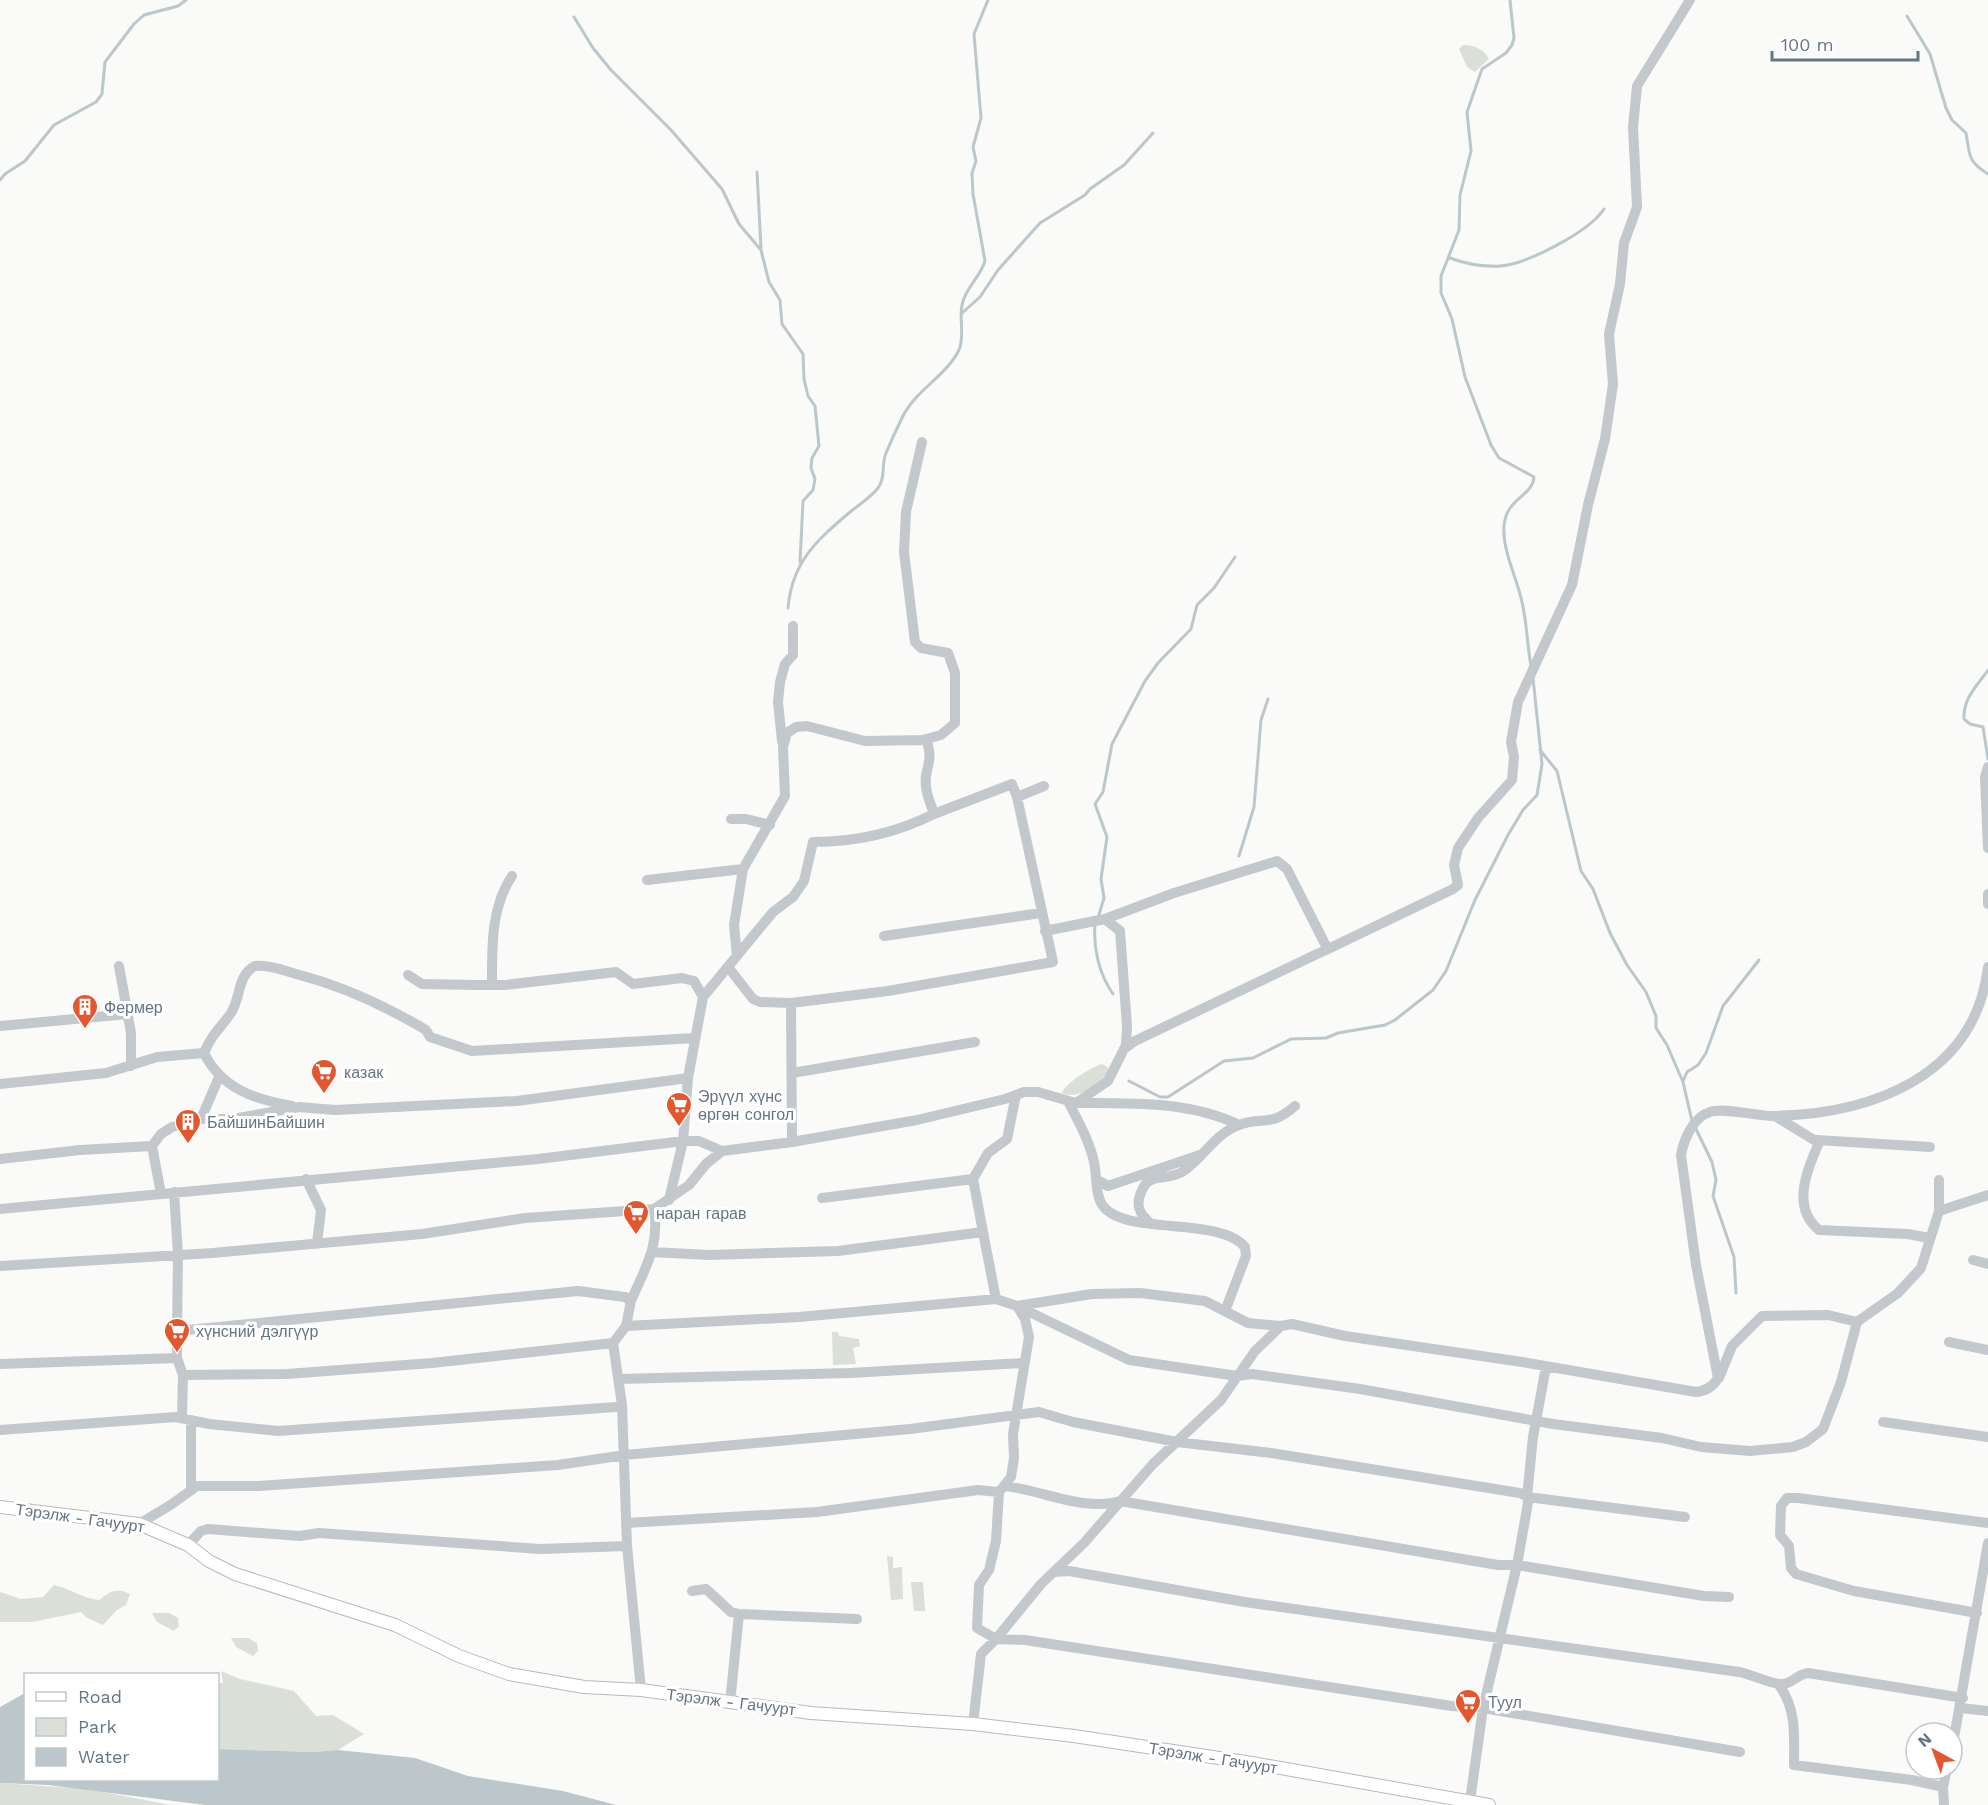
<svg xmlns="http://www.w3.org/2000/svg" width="1988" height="1805" font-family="'Work Sans',sans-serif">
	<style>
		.green { fill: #dadfd7 }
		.water { fill: #bbc7cb }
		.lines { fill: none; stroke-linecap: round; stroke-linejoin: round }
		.stream { stroke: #bbc7cb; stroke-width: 3 }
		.major-casing { stroke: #b5babe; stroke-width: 14 }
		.minor { stroke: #c3c8cc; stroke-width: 10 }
		.major { stroke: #fff; stroke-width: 12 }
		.labels { text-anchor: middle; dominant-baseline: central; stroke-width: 6; stroke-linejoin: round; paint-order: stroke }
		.poi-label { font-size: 16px; fill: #657683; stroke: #fff; text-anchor: start }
		.street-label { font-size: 16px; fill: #657683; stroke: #fff }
	</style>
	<rect width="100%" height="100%" fill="#fafaf8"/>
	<path class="green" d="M 1463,45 C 1474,45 1484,49 1489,59 L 1475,72 L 1467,67 L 1459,49 Z
		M 1102,1064 L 1109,1068 L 1110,1073 C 1098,1083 1078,1101 1062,1093 C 1064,1084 1093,1066 1102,1064 Z
		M 832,1332 L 838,1332 L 839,1336 L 859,1339 L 860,1346 L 853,1348 L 856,1364 L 833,1365 Z
		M 887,1556 L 893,1557 L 893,1568 L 902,1567 L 903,1599 L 891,1600 Z
		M 911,1582 L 923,1582 L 925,1611 L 914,1611 Z
		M 54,1585 C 71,1589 82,1598 99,1600 C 111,1591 116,1587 130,1594 L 126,1605 L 117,1610 L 103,1625 L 87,1618 L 81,1612 L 32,1622 L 0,1622 L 0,1592 L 21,1599 L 43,1597 Z
		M 152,1613 L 169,1613 L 178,1618 L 179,1626 L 174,1631 L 157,1622 Z
		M 231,1638 L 248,1638 L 257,1643 L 258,1651 L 253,1656 L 236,1647 Z
		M 221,1671 L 240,1679 L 294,1691 L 316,1716 L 333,1715 L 364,1734 L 338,1750 L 313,1752 L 218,1749 L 218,1683 L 223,1683 Z
		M 0,1783 L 87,1789 L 171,1805 L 0,1805 Z"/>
	<path class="water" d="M 25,1693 L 26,1780 L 218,1780 L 218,1749 L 313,1752 L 338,1750 L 415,1758 L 468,1776 L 563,1791 L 616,1805 L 205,1805 L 48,1785 L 0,1783 L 0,1707 Z"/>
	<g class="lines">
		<path class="stream" d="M 1510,0 L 1514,38 L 1512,45 L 1506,53 L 1482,69 L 1467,112 L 1471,151 L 1460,195 L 1459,230 L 1441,276 L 1441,293 L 1452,319 L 1465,377 L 1491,445 L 1499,458 L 1534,477 C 1533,496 1506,498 1504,526 C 1502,550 1517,578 1522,602 C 1527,623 1527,644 1531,666
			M 1907,16 L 1930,54 L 1946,108 L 1952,120 L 1966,133 C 1970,155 1967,161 1988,174
			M 574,17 L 593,48 L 611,70 L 671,130 L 722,189 L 739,224 L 761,250 L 769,282 L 780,300 L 782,324 L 803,354 L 804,379 L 808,396 L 815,406 L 819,446 L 812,458 L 811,468 L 815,479 L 813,490 L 803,501 L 800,562
			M 757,172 L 761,248
			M 0,180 L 5,174 L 25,161 L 54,125 L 96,102 L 102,94 L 105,62 L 134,24 L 144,15 L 178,6 L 186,0
			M 1450,258 C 1466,264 1482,267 1500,266 C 1527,264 1589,232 1604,209
			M 961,314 L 980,297 L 998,270 L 1040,223 L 1085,195 L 1090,189 L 1124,165 L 1153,133
			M 788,608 C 792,562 816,541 850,512 C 859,505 871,497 878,488 C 886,478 881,464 886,453 C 891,441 897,428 903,416 C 916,390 946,376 959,350 C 965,336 959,320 962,305 C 965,288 980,278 985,261 L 973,194 L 972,173 L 976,161 L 973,147 L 981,118 L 974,34 L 988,0
			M 1988,670 C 1977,686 1963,698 1964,719 L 1970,724 L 1983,727 L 1988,759
			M 1540,750 L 1557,771 L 1581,871 L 1593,889 L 1610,933 L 1627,965 L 1646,992 L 1656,1016 L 1656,1028 L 1667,1045 L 1683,1082 L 1692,1121
			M 1239,856 L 1254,807 L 1261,720 L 1268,699
			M 1098,918 L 1104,898 L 1101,879 L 1107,837 L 1095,804 L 1103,792 L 1112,744 L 1145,681 L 1158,663 L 1191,629 L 1197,605 L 1214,588 L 1235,557
			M 1095,924 C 1093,948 1099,974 1113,994
			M 1129,1081 L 1160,1097 L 1168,1097 L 1224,1061 L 1253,1058 L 1291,1039 L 1326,1038 L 1338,1033 L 1385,1025 L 1395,1020 L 1433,990 L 1446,971 L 1475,900 L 1508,835 L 1523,810 L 1537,795 L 1542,764 L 1533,678
			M 1683,1081 L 1687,1072 L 1698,1065 L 1706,1053 L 1723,1006 L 1759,960
			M 1695,1127 L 1712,1162 L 1716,1180 L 1713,1196 L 1734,1257 L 1736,1293"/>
		<defs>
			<path id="major" d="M 0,1507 L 139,1524 L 188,1545 L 209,1561 L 235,1574 L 395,1625 L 459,1656 L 509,1674 L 584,1687 L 641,1690 L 811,1713 L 973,1724 L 1074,1736 L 1252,1763 L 1489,1805"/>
		</defs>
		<use href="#major" class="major-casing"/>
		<path class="minor" d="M 926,739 C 932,755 929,761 926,776 C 924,789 930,802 934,814 L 1012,784 L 1017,797 L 1044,786
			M 782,741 L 778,702 L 780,682 L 785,664 L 793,655 L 793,626
			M 1988,767 L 1985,777 L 1988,848
			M 731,819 L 746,819 L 770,825
			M 647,880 L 743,869
			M 1988,894 L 1988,904
			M 1105,919 L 1174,893 L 1277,861 L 1287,869 L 1326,946 L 1326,950 L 1317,954 L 1135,1041 L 1124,1049
			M 884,936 L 1041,913
			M 1326,950 L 1453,889 L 1458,885 L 1454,865 L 1458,848 L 1478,818 L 1512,780 L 1514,757 L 1511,742 L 1518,702 L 1572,585 L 1588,505 L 1605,439 L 1613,384 L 1609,334 L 1620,284 L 1624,243 L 1637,207 L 1633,127 L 1637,86 L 1690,0
			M 737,956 L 734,925 L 743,869 L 785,796 L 783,747 L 787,733 L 796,727 L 807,726 L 865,741 L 923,740 L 941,735 L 955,723 L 955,673 L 948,653 L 921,648 L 915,642 L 904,552 L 906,512 L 922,442
			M 119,966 L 131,1033 L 131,1066
			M 728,967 L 753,999 L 760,1002 L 791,1003
			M 408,975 L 422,984 L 475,985 L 505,985 L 616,972 L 633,984 L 682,978 L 694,981 L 703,997
			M 492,983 C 492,946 491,907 512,876
			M 0,1026 L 128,1014
			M 204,1053 C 222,1089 254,1099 292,1106
			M 792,1073 L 975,1042
			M 0,1084 L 106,1073 L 157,1057 L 204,1053 C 213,1032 220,1029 231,1013 C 241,998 237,975 255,966 C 269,965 283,970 296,974 C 343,986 384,1005 426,1030 L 430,1037 L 472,1051 L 694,1038
			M 1069,1103 C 1078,1121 1090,1142 1094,1162 C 1097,1175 1095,1196 1103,1206 C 1125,1236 1219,1216 1245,1247 L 1246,1256 L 1225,1311
			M 1077,1103 C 1130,1103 1190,1101 1239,1125
			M 1775,1116 L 1819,1143 C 1807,1169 1791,1208 1819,1230 L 1908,1234 L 1929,1238
			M 201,1119 L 219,1077
			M 1817,1140 L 1930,1147
			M 792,1142 L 791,1003 L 888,991 L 1053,962 L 1017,797
			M 152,1146 L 161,1194
			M 0,1159 L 80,1150 L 152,1146 L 161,1134 L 172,1127 L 201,1119 L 233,1119 L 299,1107 L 335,1110 L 517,1101 L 688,1078 L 703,997 L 773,912 L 793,897 L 804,881 L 813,842 C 856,842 896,833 934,814
			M 306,1179 L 321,1210 L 317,1243
			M 973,1179 L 988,1153 L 1007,1139 L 1016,1095
			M 1097,1180 L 1108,1186 L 1200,1155
			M 174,1192 L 178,1255 L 177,1335
			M 669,1200 L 683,1141 L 699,1141 L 722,1151
			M 0,1209 L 538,1159 L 683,1141 L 688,1078
			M 1939,1211 L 1988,1195
			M 1149,1222 C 1142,1215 1137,1210 1139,1199 C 1146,1169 1163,1183 1182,1172 C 1203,1159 1214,1134 1239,1125 C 1263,1116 1270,1128 1295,1106
			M 983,1232 L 996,1299 L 1017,1306 L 1025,1319 L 1029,1337 L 1013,1434 L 1014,1458 L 1011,1477 L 999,1492 L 996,1541 L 989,1570 L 979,1585 L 977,1628 L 996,1639 L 1041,1584 L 1084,1543 L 1153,1464 L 1221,1400 L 1255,1351 L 1281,1326 L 1292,1324 L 1345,1336 L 1522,1362 L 1696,1392 C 1706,1391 1713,1387 1718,1378 L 1696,1265 L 1681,1155 C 1684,1139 1693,1117 1710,1112 C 1723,1107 1756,1116 1773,1116 C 1871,1114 1975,1077 1988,967
			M 652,1252 L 709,1255 L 838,1251 L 983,1232 L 973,1179 L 822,1198
			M 1973,1260 L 1988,1264
			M 0,1266 L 213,1253 L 422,1234 L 525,1218 L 654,1209 L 689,1185 L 706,1164 L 722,1151 L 792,1142 L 917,1120 L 1005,1099 L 1024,1092 L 1038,1092 L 1076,1103 L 1108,1081 L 1126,1045 L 1127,1026 L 1120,931 L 1105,919 L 1045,931
			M 1017,1306 L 1129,1360 L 1237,1376 L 1252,1374 L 1360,1389 L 1553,1424 L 1662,1438 L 1701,1447 L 1750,1451 L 1793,1447 L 1806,1442 L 1823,1429 L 1841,1382 L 1857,1322 L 1898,1293 L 1921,1268 L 1939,1211 L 1939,1180
			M 1017,1306 L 1092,1294 L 1140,1293 L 1205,1301 L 1248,1323 L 1281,1326
			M 626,1326 L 799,1317 L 996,1299
			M 1949,1342 L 1988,1350
			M 177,1358 L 183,1375 L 287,1374 L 432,1363 L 613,1343 L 626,1326 L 631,1301
			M 0,1364 L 177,1358 L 177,1335 L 188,1330 L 578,1291 L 625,1297 L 631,1301 C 645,1268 660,1246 654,1209
			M 1546,1367 L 1533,1437 L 1527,1497 L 1685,1517
			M 1719,1378 L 1732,1346 L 1762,1316 L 1828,1315 L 1857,1322
			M 619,1379 L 850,1373 L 1024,1363
			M 622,1405 L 627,1546 L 641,1690
			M 182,1418 L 183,1375
			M 191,1420 L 191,1490
			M 1883,1422 L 1988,1437
			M 0,1430 L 176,1417 L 209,1424 L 278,1431 L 616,1407 L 622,1405 L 613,1343
			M 1005,1486 C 1041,1490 1085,1512 1120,1501 L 1498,1565 L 1517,1565 L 1704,1596 L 1729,1597
			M 626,1523 L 817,1512 L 978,1490 L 999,1492
			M 139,1524 L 172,1504 L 197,1486 L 259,1486 L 558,1465 L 625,1455 L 910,1429 L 1039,1412 L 1073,1422 L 1177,1442 L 1271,1453 L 1520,1493 L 1527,1497 L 1528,1503 L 1517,1565 L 1483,1708 L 1470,1801
			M 188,1545 L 201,1531 L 208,1529 L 300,1536 L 319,1533 L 540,1549 L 627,1546
			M 1054,1572 L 1069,1571 L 1245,1602 L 1739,1672 C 1751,1674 1772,1685 1782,1684 C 1792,1684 1797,1674 1808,1673 L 1963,1698
			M 692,1591 L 706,1589 L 731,1612 L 739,1614
			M 1977,1613 L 1854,1591 L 1796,1574 L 1791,1568 L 1789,1546 L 1780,1535 L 1781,1506 L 1787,1498 L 1798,1498 L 1988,1523
			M 1779,1685 C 1797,1710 1794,1735 1794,1765 L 1912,1780 L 1943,1787
			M 730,1703 L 739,1614 L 857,1619
			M 1961,1708 L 1988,1711
			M 973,1724 L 981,1654 L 996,1639 L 1025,1640 L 1452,1706 L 1483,1708 L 1740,1752
			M 1952,1749 L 1988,1543
			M 1944,1805 L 1943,1787 L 1947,1769"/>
		<use href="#major" class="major"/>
	</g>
	<defs>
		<symbol id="building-pin" viewBox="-11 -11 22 30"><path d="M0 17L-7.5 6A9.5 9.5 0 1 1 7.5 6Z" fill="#e4572e" stroke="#fff"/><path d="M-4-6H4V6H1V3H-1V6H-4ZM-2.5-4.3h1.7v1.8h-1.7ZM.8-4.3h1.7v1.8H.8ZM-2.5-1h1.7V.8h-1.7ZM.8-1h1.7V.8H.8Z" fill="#fff"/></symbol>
		<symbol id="supermarket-pin" viewBox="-11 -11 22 30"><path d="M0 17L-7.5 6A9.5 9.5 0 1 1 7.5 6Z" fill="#e4572e" stroke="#fff"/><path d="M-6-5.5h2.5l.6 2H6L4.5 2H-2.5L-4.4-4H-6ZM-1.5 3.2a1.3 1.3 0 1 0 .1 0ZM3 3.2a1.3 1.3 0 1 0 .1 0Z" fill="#fff"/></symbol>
	</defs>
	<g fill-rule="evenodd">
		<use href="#building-pin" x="70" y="992" width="30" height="40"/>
		<use href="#supermarket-pin" x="309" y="1057" width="30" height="40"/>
		<use href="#supermarket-pin" x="664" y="1090" width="30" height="40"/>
		<use href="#building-pin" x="173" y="1107" width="30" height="40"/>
		<use href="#supermarket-pin" x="621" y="1198" width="30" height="40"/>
		<use href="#supermarket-pin" x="162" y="1316" width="30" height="40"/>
		<use href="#supermarket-pin" x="1453" y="1687" width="30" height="40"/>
	</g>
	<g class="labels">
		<g class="poi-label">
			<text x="104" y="1007">Фермер</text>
			<text x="344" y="1072">казак</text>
			<text x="698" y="1096">Эрүүл хүнс<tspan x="698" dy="18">өргөн сонгол</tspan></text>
			<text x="207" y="1122">БайшинБайшин</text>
			<text x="656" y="1213">наран гарав</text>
			<text x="196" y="1331">хүнсний дэлгүүр</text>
			<text x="1488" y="1702">Туул</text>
		</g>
		<g class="street-label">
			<text transform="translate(80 1518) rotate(8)">Тэрэлж - Гачуурт</text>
			<text transform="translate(731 1702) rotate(7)">Тэрэлж - Гачуурт</text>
			<text transform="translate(1213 1758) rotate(9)">Тэрэлж - Гачуурт</text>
		</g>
	</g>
	<rect x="24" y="1673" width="195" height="108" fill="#ffffff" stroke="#c1c8cd" stroke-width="1.5"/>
	<rect x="36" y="1692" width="30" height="9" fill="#ffffff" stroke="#c1c8cd" stroke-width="1.5"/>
	<text x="78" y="1703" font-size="18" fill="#657683">Road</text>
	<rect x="36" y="1718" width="30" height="18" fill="#dadfd7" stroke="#c1c8cd" stroke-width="1.5"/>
	<text x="78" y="1733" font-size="18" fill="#657683">Park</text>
	<rect x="36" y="1748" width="30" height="18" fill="#bbc7cb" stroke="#c1c8cd" stroke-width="1.5"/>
	<text x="78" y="1763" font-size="18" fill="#657683">Water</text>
	<g transform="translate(1934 1751) rotate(319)"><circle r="28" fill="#ffffff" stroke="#c1c8cd" stroke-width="1.5"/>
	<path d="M0-4.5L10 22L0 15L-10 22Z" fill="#e4572e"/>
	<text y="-9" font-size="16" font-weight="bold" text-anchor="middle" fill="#657683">N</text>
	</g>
	<path d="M1772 51v9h146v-9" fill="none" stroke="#657683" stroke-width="3"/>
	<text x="1781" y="51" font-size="18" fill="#657683" stroke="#ffffff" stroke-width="4.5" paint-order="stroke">100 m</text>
</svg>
